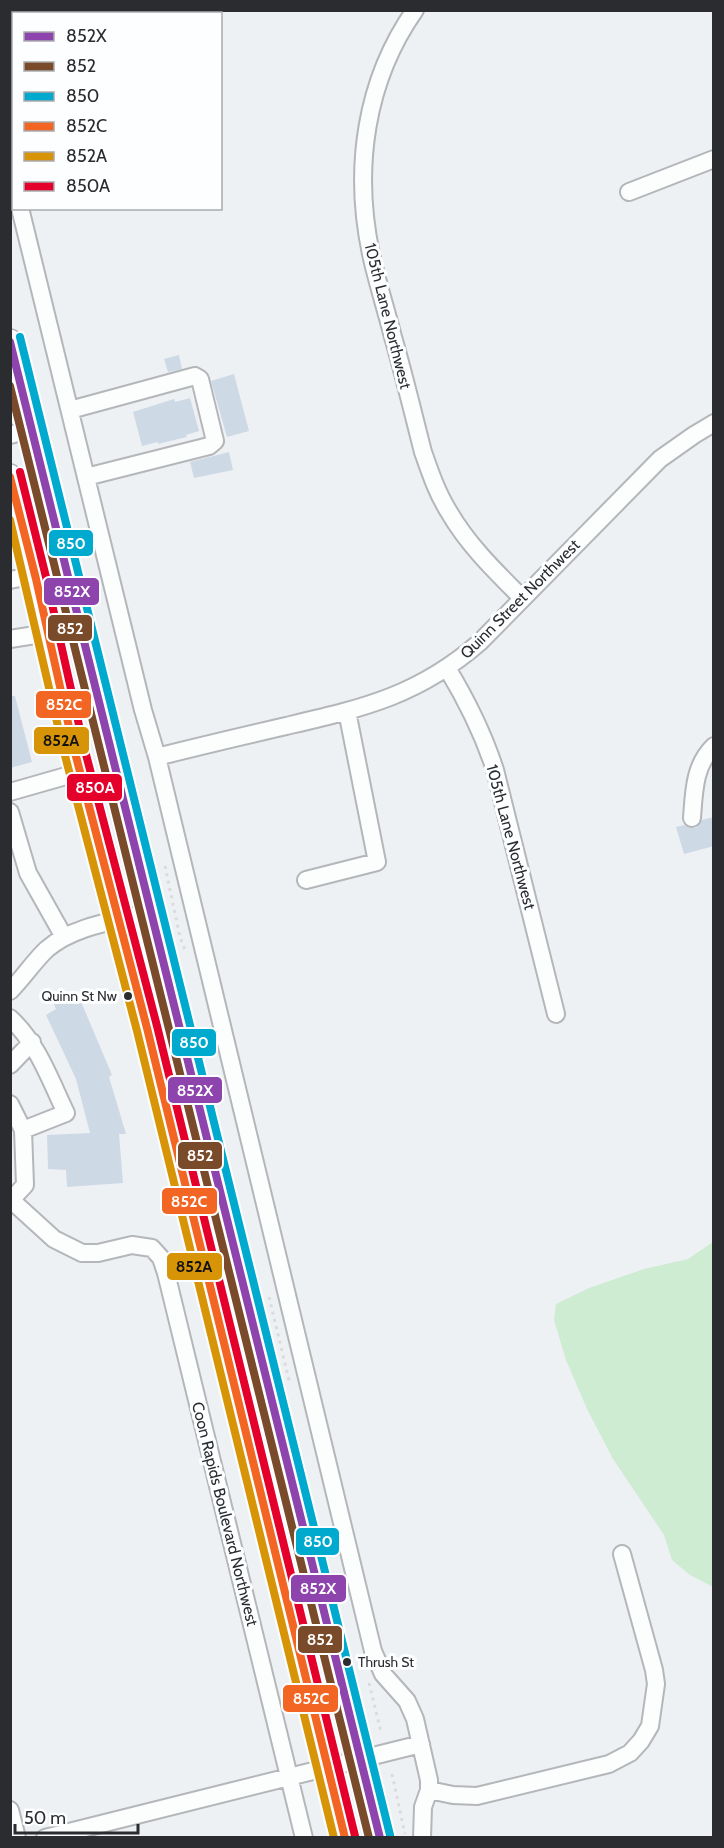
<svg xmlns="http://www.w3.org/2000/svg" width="724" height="1848" font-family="Cabin,sans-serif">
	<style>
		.green { fill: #ceecd2 }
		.building { fill: #cdd9e5 }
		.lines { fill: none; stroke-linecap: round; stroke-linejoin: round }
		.minor-casing { stroke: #b4b6b9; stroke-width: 20 }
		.major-casing { stroke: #b4b6b9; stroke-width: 24 }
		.path { stroke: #dadbdc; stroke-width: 3; stroke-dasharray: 3 4.5; stroke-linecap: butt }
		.minor { stroke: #fcfdfd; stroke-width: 16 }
		.major { stroke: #fcfdfd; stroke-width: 21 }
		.bus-1-casing { stroke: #fdfeff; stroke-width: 12 }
		.bus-2-casing { stroke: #fdfeff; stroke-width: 12 }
		.bus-3-casing { stroke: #fdfeff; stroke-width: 12 }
		.bus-4-casing { stroke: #fdfeff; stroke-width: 12 }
		.bus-5-casing { stroke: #fdfeff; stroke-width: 12 }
		.bus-6-casing { stroke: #fdfeff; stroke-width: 12 }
		.bus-1 { stroke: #8e44ad; stroke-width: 8 }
		.bus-2 { stroke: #7a4b2a; stroke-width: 8 }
		.bus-3 { stroke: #00a9ce; stroke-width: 8 }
		.bus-4 { stroke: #f26522; stroke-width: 8 }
		.bus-5 { stroke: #d89407; stroke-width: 8 }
		.bus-6 { stroke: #e4002b; stroke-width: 8 }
		.bus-dot { fill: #2a2c2f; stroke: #fdfeff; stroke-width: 2 }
		.labels { text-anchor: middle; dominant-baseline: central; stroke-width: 6; stroke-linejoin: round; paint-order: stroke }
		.bus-label { font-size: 14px; fill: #2a2c2f; stroke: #fdfeff; text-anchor: end }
		.street-label { font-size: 16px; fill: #2a2c2f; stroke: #fdfeff }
		.line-badge { stroke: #fdfeff; stroke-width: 2 }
		.badge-label { font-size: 16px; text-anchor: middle; font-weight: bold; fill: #fff }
		.pale-badge-label { font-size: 16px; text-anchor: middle; font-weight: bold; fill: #111 }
	</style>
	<rect width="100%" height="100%" fill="#eef1f4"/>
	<path class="green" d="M 713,1242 L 714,1587 L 713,1587 L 690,1575 L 672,1560 L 664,1535 L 613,1459 L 587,1409 L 566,1360 L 554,1320 L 556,1304 L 589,1288 L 644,1269 L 688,1259 Z"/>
	<path class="building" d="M 179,355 L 182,369 L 168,372 L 164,359 Z
		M 234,374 L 249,431 L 227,437 L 211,381 Z
		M 190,398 L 199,431 L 186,435 L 187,437 L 158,444 L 158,442 L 142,446 L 133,412 L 174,399 L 175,402 Z
		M 229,452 L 233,470 L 194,478 L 190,462 Z
		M 10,696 L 15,696 L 32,762 L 10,768 Z
		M 714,817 L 714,846 L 684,854 L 676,827 L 684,825 L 691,828 L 696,828 L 702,820 Z
		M 77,992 L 112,1075 L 109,1077 L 126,1134 L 119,1134 L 123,1183 L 67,1187 L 66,1170 L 48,1169 L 47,1135 L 90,1133 L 76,1079 L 46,1015 L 56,1009 L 54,1004 Z"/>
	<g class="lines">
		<defs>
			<path id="minor" d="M 415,10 C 365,81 353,169 371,254 C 377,282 386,309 393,337 C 404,375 413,413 423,452 C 430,472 437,493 449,512 C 468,545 496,572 522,598
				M 11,13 L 14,22
				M 200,14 L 201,10
				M 10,41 L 14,38
				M 10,92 L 14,96
				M 629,192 L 714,159
				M 20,208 L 143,710 L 157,757 L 373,1651 L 383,1674 L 407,1701 L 415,1719 L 429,1780 L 429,1790 L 423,1807 L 422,1838
				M 70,410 L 195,376 L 200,379 L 215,441 L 209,446 L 86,477
				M 10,435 L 32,429
				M 10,580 L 35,575
				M 10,639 L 48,633
				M 447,668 C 467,701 483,733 495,770 L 556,1014
				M 157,757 C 200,746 243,736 286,726 C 363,708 418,696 480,642 L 660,459 L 694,435 L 714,423
				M 10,792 L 80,772
				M 10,812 L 28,873 L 64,937
				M 692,818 C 694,792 694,765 714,746
				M 306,880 L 377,862 L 347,711
				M 10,991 C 23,978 34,961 47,949 C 75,925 117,921 151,912
				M 10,1018 C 38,1044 50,1080 66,1113 L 23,1130 L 25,1185 L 11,1200
				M 10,1065 L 32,1042
				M 10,1104 L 23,1130
				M 10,1199 L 54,1239 L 82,1253 L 98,1253 L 132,1245 L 152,1248 L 161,1258 L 166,1273 L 304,1838
				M 429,1790 L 453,1795 L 477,1796 L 609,1764 L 630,1753 L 641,1741 L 650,1726 L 656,1684 L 654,1670 L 622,1554
				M 10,1810 L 17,1838
				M 45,1838 L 421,1744"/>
			<path id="major" d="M 10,340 L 380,1838
				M 10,475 L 36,579 L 73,745 L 147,1028 L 345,1838"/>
		</defs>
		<use href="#minor" class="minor-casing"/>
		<use href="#major" class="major-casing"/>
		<path class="path" d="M 165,866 L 180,937 L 186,953
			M 269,1297 L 290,1384
			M 369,1683 L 381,1732
			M 392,1774 L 405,1834"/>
		<use href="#minor" class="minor"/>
		<use href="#major" class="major"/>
		<defs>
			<path id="bus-1" d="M 10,342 L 380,1838"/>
			<path id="bus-2" d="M 10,386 L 369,1838"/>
			<path id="bus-3" d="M 20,337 L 390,1835"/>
			<path id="bus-4" d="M 10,477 L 36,579 L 73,745 L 147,1028 L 345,1838"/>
			<path id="bus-5" d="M 10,520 L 63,748 L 137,1031 L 334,1838"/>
			<path id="bus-6" d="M 20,472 L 46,577 L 83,743 L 157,1026 L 355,1836"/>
		</defs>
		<use href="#bus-1" class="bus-1-casing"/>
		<use href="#bus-2" class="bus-2-casing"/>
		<use href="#bus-3" class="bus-3-casing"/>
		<use href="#bus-4" class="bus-4-casing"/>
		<use href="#bus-5" class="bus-5-casing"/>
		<use href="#bus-6" class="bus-6-casing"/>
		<use href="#bus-1" class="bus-1"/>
		<use href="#bus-2" class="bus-2"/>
		<use href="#bus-3" class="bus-3"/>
		<use href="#bus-4" class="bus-4"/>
		<use href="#bus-5" class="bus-5"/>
		<use href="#bus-6" class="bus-6"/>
	</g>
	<g class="bus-dot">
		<circle cx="128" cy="996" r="5"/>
		<circle cx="347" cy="1662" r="5"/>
	</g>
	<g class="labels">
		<g class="bus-label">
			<text x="117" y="996">Quinn St Nw</text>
			<text x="358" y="1662" text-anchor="start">Thrush St</text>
		</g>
		<g class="street-label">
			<text transform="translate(388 316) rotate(76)">105th Lane Northwest</text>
			<text transform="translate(520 599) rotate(-45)">Quinn Street Northwest</text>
			<text transform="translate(511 837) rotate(75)">105th Lane Northwest</text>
			<text transform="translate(225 1514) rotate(76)">Coon Rapids Boulevard Northwest</text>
		</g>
	</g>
	<g class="line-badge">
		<rect x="48" y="529" width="46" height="28" rx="6" fill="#00a9ce"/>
		<rect x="43" y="577" width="57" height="29" rx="6" fill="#8e44ad"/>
		<rect x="47" y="614" width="46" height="28" rx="6" fill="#7a4b2a"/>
		<rect x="35" y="690" width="57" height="29" rx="6" fill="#f26522"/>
		<rect x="33" y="726" width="57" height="29" rx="6" fill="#d89407"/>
		<rect x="66" y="773" width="57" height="29" rx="6" fill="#e4002b"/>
		<rect x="171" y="1028" width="46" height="29" rx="6" fill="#00a9ce"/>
		<rect x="167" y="1076" width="56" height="28" rx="6" fill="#8e44ad"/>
		<rect x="177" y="1141" width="46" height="29" rx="6" fill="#7a4b2a"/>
		<rect x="161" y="1187" width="57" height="28" rx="6" fill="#f26522"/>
		<rect x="166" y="1252" width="57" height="29" rx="6" fill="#d89407"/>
		<rect x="295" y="1527" width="45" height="29" rx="6" fill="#00a9ce"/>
		<rect x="290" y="1574" width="57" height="29" rx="6" fill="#8e44ad"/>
		<rect x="297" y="1625" width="46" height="29" rx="6" fill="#7a4b2a"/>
		<rect x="282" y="1684" width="57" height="29" rx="6" fill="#f26522"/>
	</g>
	<g class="badge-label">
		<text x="71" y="549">850</text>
		<text x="72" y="597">852X</text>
		<text x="70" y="634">852</text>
		<text x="64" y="710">852C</text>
		<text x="95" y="793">850A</text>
		<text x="194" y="1048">850</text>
		<text x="195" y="1096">852X</text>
		<text x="200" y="1161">852</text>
		<text x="189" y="1207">852C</text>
		<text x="318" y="1547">850</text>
		<text x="318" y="1594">852X</text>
		<text x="320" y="1645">852</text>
		<text x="311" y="1704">852C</text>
	</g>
	<g class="pale-badge-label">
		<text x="61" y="746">852A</text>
		<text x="194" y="1272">852A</text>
	</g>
	<rect width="724" height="1848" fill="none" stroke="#2a2c2f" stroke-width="24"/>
	<rect x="12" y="12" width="210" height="198" fill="#fdfeff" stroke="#a9aaac" stroke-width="1.5"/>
	<rect x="24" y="32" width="30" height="9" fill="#8e44ad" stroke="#a9aaac" stroke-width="1.5"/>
	<text x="66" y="42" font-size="18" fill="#2a2c2f">852X</text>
	<rect x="24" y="62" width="30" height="9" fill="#7a4b2a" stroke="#a9aaac" stroke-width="1.5"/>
	<text x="66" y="72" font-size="18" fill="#2a2c2f">852</text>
	<rect x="24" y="92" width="30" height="9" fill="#00a9ce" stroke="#a9aaac" stroke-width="1.5"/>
	<text x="66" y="102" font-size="18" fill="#2a2c2f">850</text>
	<rect x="24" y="122" width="30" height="9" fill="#f26522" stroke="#a9aaac" stroke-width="1.5"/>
	<text x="66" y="132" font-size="18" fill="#2a2c2f">852C</text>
	<rect x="24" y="152" width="30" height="9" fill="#d89407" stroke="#a9aaac" stroke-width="1.5"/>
	<text x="66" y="162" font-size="18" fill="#2a2c2f">852A</text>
	<rect x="24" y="182" width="30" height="9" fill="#e4002b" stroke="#a9aaac" stroke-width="1.5"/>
	<text x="66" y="192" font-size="18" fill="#2a2c2f">850A</text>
	<path d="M15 1824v9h123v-9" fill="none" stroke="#2a2c2f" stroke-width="3"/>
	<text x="24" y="1824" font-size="18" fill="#2a2c2f" stroke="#fdfeff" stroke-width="4.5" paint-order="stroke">50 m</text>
</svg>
